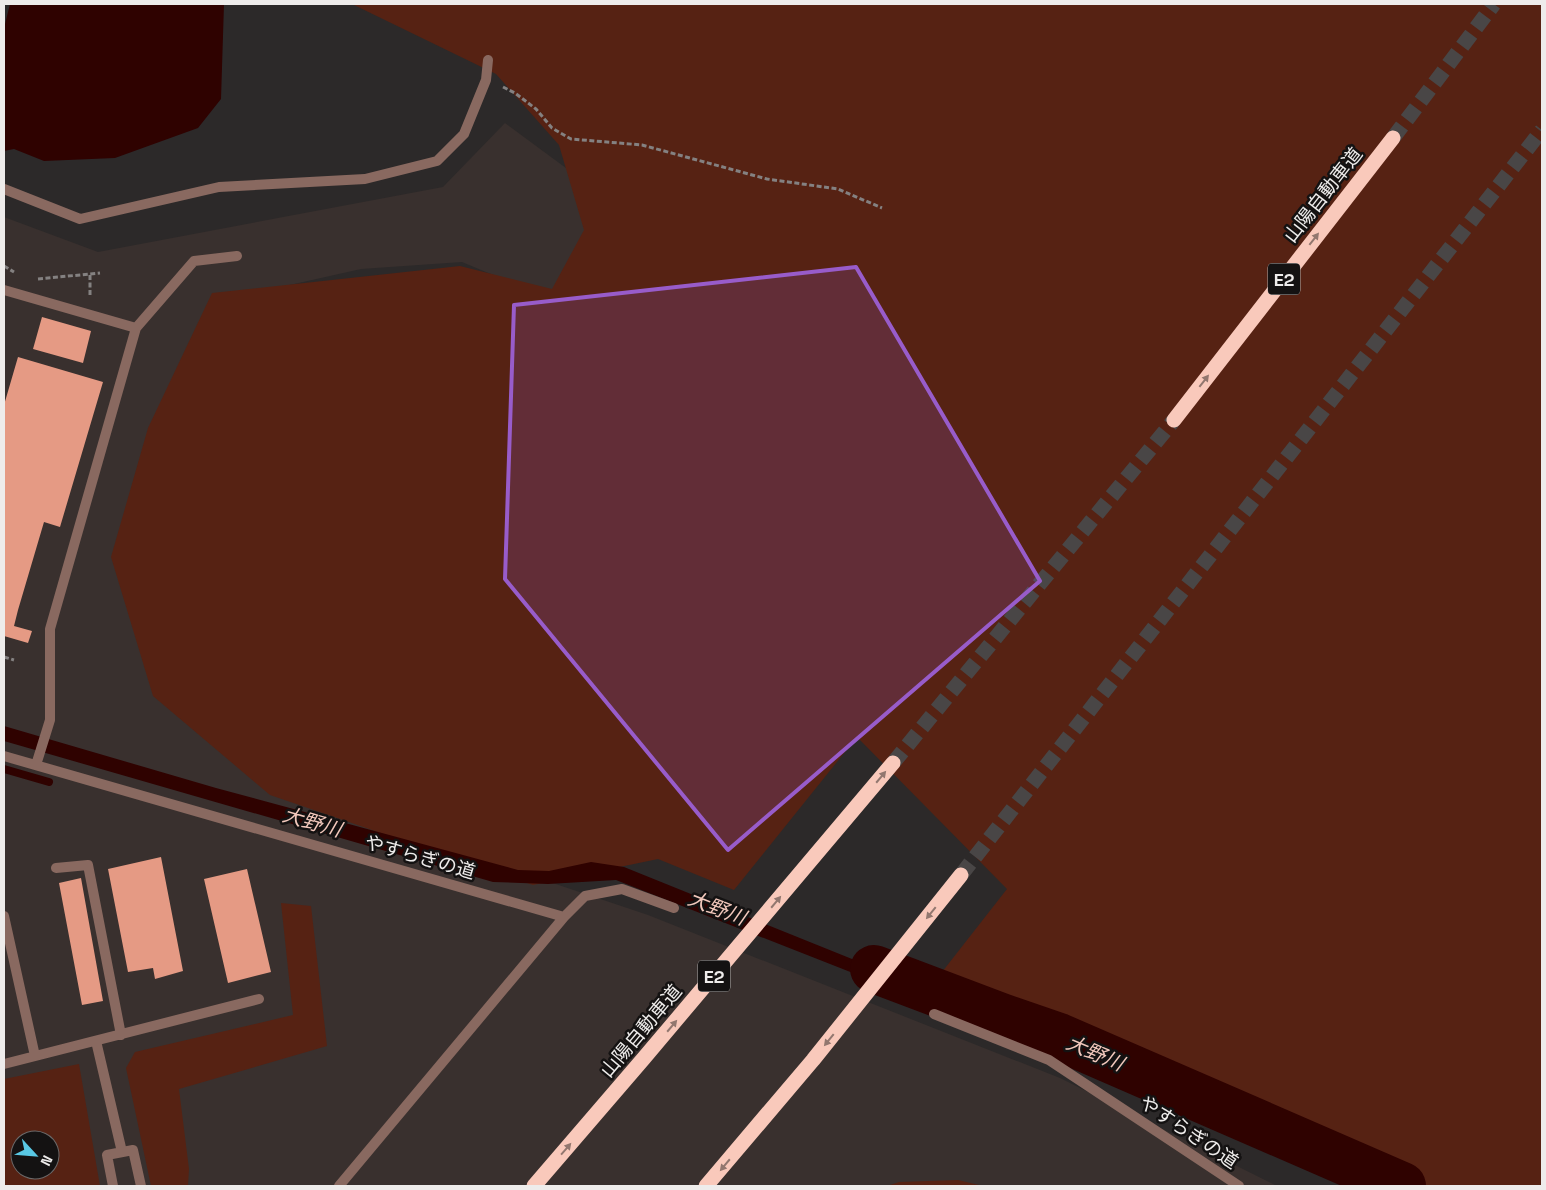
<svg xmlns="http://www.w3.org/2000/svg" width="1546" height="1190" font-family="'Space Grotesk','Noto Sans JP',sans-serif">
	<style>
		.built { fill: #39302e; fill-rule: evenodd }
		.green { fill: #562213; fill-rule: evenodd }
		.water { fill: #2f0200 }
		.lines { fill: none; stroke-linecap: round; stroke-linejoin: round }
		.stream { stroke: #2f0200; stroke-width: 8 }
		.river { stroke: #2f0200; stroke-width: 48 }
		.building { fill: #e59a84 }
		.highway-tunnel { stroke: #494646; stroke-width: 15; stroke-dasharray: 15 8; stroke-linecap: butt }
		.path { stroke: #848181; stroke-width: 3; stroke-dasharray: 5 2.5; stroke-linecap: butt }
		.lane { stroke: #896960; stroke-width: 10 }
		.highway { stroke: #f9c9bb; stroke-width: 15 }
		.oneway { fill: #92776f }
		.marked { fill: #985cca; fill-opacity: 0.2; stroke: #985cca; stroke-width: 4; stroke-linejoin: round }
		.labels { text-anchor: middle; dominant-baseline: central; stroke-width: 5; stroke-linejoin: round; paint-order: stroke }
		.shield { fill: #141212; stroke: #adabaa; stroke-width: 1 }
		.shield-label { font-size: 18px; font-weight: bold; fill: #eeeceb }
		.street-label { font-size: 19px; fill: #eeeceb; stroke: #141212 }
		.water-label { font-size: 20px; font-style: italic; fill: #f2c8bc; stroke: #141212 }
	</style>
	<rect width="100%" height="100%" fill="#2c2929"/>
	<path class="built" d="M 505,123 L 570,171 L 590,234 L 548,298 L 462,262 L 361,269 L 210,303 L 264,786 L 648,915 L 1060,1078 L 1277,1186 L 4,1186 L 4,217 L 98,252 L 443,187 ZM 20,1140 L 50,1140 L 50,1170 L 20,1170 Z"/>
	<path class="green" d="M 352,4 L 1542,4 L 1542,1186 L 1410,1186 L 1390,1175 L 1157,1077 L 935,981 L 1007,889 L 857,737 L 734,890 L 658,859 L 533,885 L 270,795 L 153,696 L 111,557 L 148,428 L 212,293 L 460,266 L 552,289 L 584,230 L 559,145 L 496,74 Z
		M 281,903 L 311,906 L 327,1046 L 179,1089 L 189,1169 L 188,1186 L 151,1186 L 126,1068 L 135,1052 L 293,1015 Z
		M 79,1064 L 100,1186 L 4,1186 L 4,1079 ZM 20,1140 L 50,1140 L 50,1170 L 20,1170 Z
		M 958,1180 L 983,1186 L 887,1186 L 899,1182 Z"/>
	<path class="water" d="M 10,4 L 224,4 L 221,99 L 198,128 L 115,158 L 44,161 L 14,149 L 4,151 L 4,28 Z
		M 4,726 L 216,788 L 518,870 L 549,871 L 591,862 L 624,867 L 1063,1044 L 1059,1054 L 616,880 L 548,884 L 493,882 L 4,741 Z"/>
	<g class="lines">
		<path class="stream" d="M 4,769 L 49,782"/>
		<path class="river" d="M 874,969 L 1001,1017 L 1059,1037 L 1402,1186"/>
	</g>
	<path class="building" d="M 42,317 L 91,331 L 83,363 L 33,349 Z
		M 18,357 L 103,382 L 60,527 L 44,522 L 18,610 L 14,626 L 32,631 L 28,643 L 4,636 L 4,405 Z
		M 161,857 L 183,971 L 155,979 L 153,968 L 128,972 L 108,869 Z
		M 247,869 L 271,972 L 228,983 L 204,879 Z
		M 81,878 L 103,1001 L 82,1005 L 59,883 Z"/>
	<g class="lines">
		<path class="highway-tunnel" d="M 1393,138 L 1494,4
			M 893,763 L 1174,420
			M 961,875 L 1542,130"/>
		<path class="path" d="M 503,87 L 515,93 L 536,109 L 552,128 L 571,139 L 642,145 L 767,179 L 838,189 L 882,208
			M 4,266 L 14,272
			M 38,279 L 100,273
			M 90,295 L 90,274
			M 4,657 L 14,660"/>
		<path class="lane" d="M 4,189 L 80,219 L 219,187 L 365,179 L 437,161 L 464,134 L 486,80 L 488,60
			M 4,290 L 136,328
			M 4,756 L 564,917 L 585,896 L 622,889 L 674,908
			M 36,765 L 50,720 L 50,629 L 136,328 L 194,261 L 237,256
			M 56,868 L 88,865 L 121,1035
			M 4,916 L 35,1056
			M 934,1014 L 1049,1060 L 1239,1186
			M 96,1041 L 122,1152
			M 4,1064 L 259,999
			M 113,1186 L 107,1155 L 133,1150 L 141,1186
			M 339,1186 L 564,917"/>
		<path class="highway" d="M 1174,420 L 1393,138
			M 534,1186 L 644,1058 L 893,763
			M 706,1186 L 813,1060 L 961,875"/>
	</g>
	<defs><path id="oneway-solid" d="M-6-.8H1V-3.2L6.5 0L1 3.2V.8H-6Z" transform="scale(1.25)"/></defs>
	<g class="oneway">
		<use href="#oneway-solid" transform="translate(1314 239) rotate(-52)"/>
		<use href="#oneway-solid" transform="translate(1204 381) rotate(-52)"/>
		<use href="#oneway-solid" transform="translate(881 777) rotate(-50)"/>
		<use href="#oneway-solid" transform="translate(776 902) rotate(-50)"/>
		<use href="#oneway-solid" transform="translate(931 913) rotate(129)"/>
		<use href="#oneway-solid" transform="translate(672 1026) rotate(-50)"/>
		<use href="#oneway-solid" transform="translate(829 1040) rotate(129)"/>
		<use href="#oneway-solid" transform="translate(566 1149) rotate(-49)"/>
		<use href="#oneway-solid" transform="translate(725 1165) rotate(130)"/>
	</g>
	<path class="marked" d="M 856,267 L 1040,581 L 728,850 L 505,579 L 514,305 Z"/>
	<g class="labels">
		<g class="shield">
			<rect x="1268" y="263.5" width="32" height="31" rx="4"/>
			<rect x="698" y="960.5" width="32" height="31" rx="4"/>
		</g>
		<g class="shield-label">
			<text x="1284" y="279">E2</text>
			<text x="714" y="976">E2</text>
		</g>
		<g class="street-label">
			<text transform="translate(1323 195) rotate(-52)">山陽自動車道</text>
			<text transform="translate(420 857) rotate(16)">やすらぎの道</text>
			<text transform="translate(641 1031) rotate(-50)">山陽自動車道</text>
			<text transform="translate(1189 1132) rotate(34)">やすらぎの道</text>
		</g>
		<g class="water-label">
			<text transform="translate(312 822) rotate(16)">大野川</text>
			<text transform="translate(717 908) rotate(21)">大野川</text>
			<text transform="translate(1095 1053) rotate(23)">大野川</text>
		</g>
	</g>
	<rect width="1546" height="1190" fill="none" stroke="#eeeceb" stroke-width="10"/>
	<g transform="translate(35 1155) rotate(116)"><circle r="24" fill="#141212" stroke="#6b6969"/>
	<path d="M0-4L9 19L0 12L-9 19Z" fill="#59c8e4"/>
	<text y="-8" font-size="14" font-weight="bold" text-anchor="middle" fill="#eeeceb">N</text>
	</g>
</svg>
